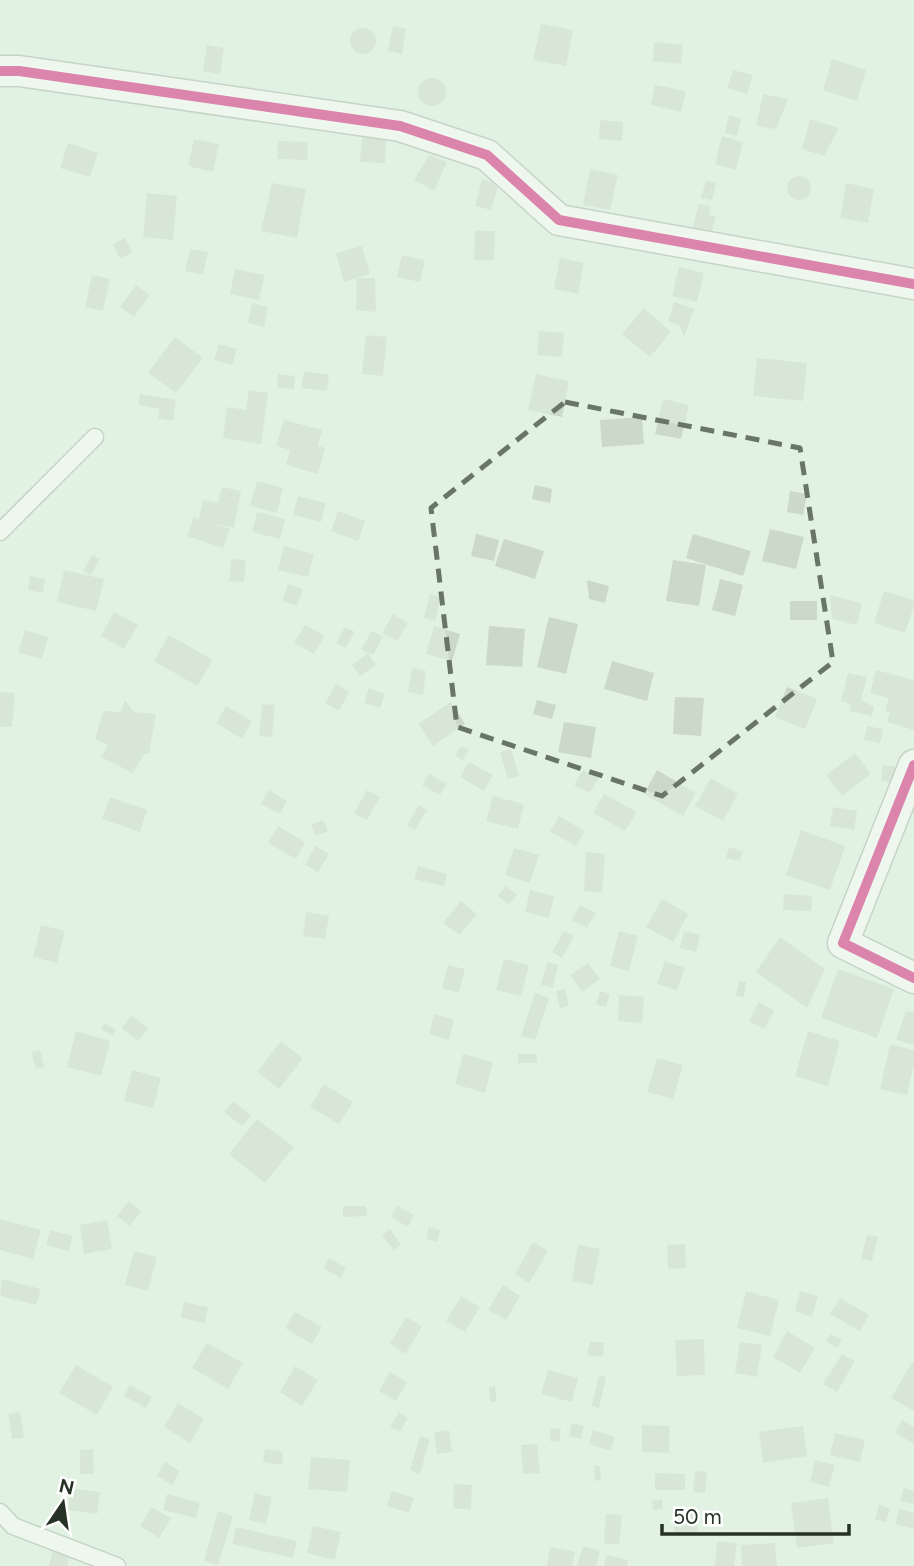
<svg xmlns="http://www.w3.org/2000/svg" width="914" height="1566" font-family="Figtree,sans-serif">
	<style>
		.building { fill: #cbd8ca }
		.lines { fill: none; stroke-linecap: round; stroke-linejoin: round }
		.service-casing { stroke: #a3afa3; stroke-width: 19 }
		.minor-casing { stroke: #a3afa3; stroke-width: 33 }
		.service { stroke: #fbfdfb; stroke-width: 16 }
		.minor { stroke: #fbfdfb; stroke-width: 30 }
		.cycleway-casing { stroke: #fff; stroke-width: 15 }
		.cycleway { stroke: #d6006c; stroke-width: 10 }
		.marked { fill: none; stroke: #687568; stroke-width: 5; stroke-dasharray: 14 9; stroke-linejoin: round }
	</style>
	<rect width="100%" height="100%" fill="#e2f2e2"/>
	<path class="building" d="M 541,24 L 573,30 L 566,66 L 533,60 Z
		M 393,26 L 406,29 L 402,54 L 388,51 Z
		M350 41a13 13 0 1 1 26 0a13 13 0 1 1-26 0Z
		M 654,42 L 683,45 L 681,64 L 653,61 Z
		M 207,45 L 224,48 L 220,74 L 203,71 Z
		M 832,59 L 866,70 L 857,101 L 823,90 Z
		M 733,70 L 753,75 L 747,94 L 727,88 Z
		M418 92a14 14 0 1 1 28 0a14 14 0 1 1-28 0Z
		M 655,85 L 686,91 L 681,112 L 651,105 Z
		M 763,94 L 788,99 L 776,129 L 756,126 Z
		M 729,115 L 741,119 L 737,136 L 725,133 Z
		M 810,119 L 839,128 L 824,156 L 802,149 Z
		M 600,120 L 623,122 L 622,141 L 599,139 Z
		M 722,136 L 743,142 L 736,170 L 715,164 Z
		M 362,137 L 386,138 L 385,163 L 360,162 Z
		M 194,139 L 219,144 L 213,172 L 188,166 Z
		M 278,141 L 308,142 L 307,160 L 277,159 Z
		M 68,143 L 98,153 L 90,177 L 60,168 Z
		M 429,155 L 447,162 L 434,191 L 414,180 Z
		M 590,169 L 618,175 L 610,210 L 583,205 Z
		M787 188a12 12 0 1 1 24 0a12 12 0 1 1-24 0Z
		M 482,179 L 499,183 L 491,210 L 475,206 Z
		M 706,181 L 716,183 L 712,200 L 701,198 Z
		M 272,183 L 306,189 L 297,238 L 261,231 Z
		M 846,183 L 874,189 L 868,223 L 840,218 Z
		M 147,193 L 177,196 L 173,240 L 143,237 Z
		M 699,204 L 710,206 L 709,215 L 716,216 L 711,234 L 692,230 Z
		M 475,231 L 495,231 L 494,260 L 474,260 Z
		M 125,238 L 133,252 L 120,259 L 113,244 Z
		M 362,246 L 370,274 L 344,282 L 336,253 Z
		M 190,249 L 208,252 L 203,275 L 185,271 Z
		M 402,255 L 425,260 L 420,282 L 397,277 Z
		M 560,258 L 584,263 L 578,294 L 554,289 Z
		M 679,267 L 704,273 L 697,302 L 672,296 Z
		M 235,269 L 265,275 L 259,300 L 230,294 Z
		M 92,275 L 110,279 L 103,311 L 85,307 Z
		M 357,278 L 375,278 L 376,312 L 356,310 Z
		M 136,285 L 150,295 L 134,317 L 120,307 Z
		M 674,302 L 694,309 L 684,337 L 679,325 L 668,321 Z
		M 252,303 L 268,307 L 264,327 L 248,323 Z
		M 644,308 L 671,332 L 650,357 L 622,334 Z
		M 539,331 L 564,333 L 562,357 L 537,355 Z
		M 366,335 L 387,337 L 383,376 L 362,374 Z
		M 175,337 L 203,358 L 176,393 L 148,373 Z
		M 219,344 L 237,349 L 232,365 L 214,360 Z
		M 757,358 L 807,363 L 803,401 L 753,396 Z
		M 304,371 L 329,375 L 327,391 L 301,388 Z
		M 278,374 L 295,376 L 294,389 L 277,388 Z
		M 536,374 L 569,381 L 562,417 L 528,410 Z
		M 249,390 L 268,393 L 261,444 L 223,438 L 227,407 L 246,410 Z
		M 140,394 L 176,400 L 173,421 L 158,418 L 160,409 L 138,405 Z
		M 663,399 L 689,405 L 681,439 L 655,434 Z
		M 642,417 L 644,444 L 602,447 L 600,420 Z
		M 284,420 L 322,430 L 318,446 L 325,448 L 318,474 L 286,465 L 290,450 L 276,446 Z
		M 257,481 L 283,488 L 277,513 L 250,506 Z
		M 535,485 L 552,489 L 550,503 L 532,499 Z
		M 222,487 L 241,491 L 234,528 L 214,524 L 230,529 L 223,548 L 187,536 L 194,517 L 199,519 L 203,500 L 218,503 Z
		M 790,491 L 807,494 L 803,515 L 787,512 Z
		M 298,496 L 326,503 L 321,522 L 293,515 Z
		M 338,511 L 365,521 L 358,541 L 331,531 Z
		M 257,512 L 285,519 L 280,539 L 252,532 Z
		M 770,529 L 804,537 L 796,569 L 762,561 Z
		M 476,534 L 499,540 L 494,561 L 471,556 Z
		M 693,534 L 751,551 L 743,576 L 686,558 Z
		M 504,539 L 544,551 L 535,579 L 495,566 Z
		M 284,546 L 314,554 L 308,577 L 278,570 Z
		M 92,555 L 100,559 L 91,575 L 83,571 Z
		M 231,559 L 246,560 L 244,582 L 229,581 Z
		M 673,560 L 706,565 L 699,606 L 666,601 Z
		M 64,570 L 104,579 L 96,611 L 57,602 Z
		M 30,576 L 45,579 L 43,593 L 28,590 Z
		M 720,579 L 743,585 L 735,616 L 712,610 Z
		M 587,580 L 609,586 L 605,603 L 589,599 Z
		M 288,584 L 303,589 L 297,606 L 282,601 Z
		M 884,591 L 914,600 L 914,606 L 905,633 L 874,623 Z
		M 430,594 L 441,597 L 435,621 L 424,618 Z
		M 830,595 L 862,603 L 857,625 L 832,619 Z
		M 790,601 L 817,601 L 817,620 L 790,620 Z
		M 114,612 L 138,625 L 124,649 L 101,636 Z
		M 393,614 L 408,623 L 397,641 L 382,633 Z
		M 549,617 L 578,624 L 566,674 L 537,667 Z
		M 305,625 L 325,636 L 314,654 L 294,643 Z
		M 434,626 L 460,634 L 452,661 L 426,654 Z
		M 489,626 L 525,629 L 522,667 L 486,665 Z
		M 345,627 L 355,632 L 345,648 L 336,643 Z
		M 25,630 L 48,637 L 42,659 L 18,653 Z
		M 372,631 L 383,637 L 373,655 L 361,649 Z
		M 169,635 L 213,660 L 197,686 L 154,661 Z
		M 368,653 L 376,665 L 360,676 L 352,665 Z
		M 612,661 L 654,673 L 647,701 L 604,689 Z
		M 412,668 L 426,671 L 423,695 L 408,692 Z
		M 876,670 L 914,680 L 914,730 L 887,722 L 890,712 L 885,711 L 889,698 L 870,693 Z
		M 848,673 L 867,677 L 861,700 L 874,707 L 872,716 L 849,711 L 851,704 L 841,701 Z
		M 336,684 L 349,692 L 339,711 L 325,703 Z
		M 787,687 L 817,699 L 805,729 L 775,717 Z
		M 369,688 L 385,694 L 380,708 L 364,703 Z
		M 0,692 L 15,693 L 12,727 L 0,727 Z
		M 675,697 L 704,698 L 701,736 L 673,734 Z
		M 125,700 L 134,712 L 156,714 L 149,754 L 144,754 L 133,773 L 101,757 L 108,745 L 95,739 L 103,711 L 120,712 Z
		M 537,700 L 556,705 L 552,719 L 533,714 Z
		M 451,702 L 465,724 L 433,746 L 418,724 Z
		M 262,704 L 275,705 L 272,737 L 259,736 Z
		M 226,706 L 252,721 L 242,739 L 216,723 Z
		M 564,722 L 596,727 L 591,758 L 558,752 Z
		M 867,726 L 883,729 L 880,743 L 864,740 Z
		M 461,746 L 469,750 L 463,760 L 455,756 Z
		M 511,749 L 519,776 L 508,779 L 500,752 Z
		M 855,753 L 871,774 L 842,796 L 826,775 Z
		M 469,762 L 493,775 L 484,791 L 460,777 Z
		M 883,765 L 905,767 L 904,783 L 881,781 Z
		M 583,770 L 599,778 L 590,793 L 574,785 Z
		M 657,770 L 696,793 L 683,816 L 644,794 Z
		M 429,774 L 447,784 L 440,795 L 422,785 Z
		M 711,778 L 738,794 L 723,821 L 695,806 Z
		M 269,790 L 287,801 L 280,814 L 261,804 Z
		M 367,790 L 380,797 L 367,820 L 354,813 Z
		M 604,794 L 637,812 L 625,831 L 593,813 Z
		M 493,796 L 524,804 L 518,829 L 486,821 Z
		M 110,797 L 147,810 L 140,832 L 102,819 Z
		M 419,805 L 427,810 L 415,830 L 407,825 Z
		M 833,807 L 857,811 L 854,830 L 830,826 Z
		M 559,816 L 585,831 L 576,846 L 550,832 Z
		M 323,820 L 328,831 L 316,836 L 311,825 Z
		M 278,826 L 305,842 L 296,859 L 268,843 Z
		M 801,830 L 845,846 L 830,890 L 786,875 Z
		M 315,846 L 329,854 L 318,872 L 305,865 Z
		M 729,847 L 743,851 L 740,861 L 726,858 Z
		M 514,848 L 539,855 L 530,883 L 505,875 Z
		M 586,852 L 605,854 L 602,893 L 584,891 Z
		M 418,866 L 447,874 L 444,886 L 414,879 Z
		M 506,886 L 517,895 L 509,905 L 498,896 Z
		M 530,890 L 554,896 L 549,918 L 525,912 Z
		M 784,894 L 812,896 L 811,911 L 783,910 Z
		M 662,899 L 688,914 L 673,942 L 646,927 Z
		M 461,901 L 477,914 L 460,935 L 443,923 Z
		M 580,905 L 596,913 L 587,928 L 572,920 Z
		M 306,912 L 329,916 L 325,939 L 303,936 Z
		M 41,925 L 65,931 L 57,963 L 33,957 Z
		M 564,931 L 574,936 L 562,958 L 552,952 Z
		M 619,931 L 638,936 L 629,971 L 610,966 Z
		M 684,931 L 700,935 L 696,952 L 680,948 Z
		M 780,937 L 825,969 L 807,1008 L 756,972 Z
		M 504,959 L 529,965 L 521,996 L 496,990 Z
		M 665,961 L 685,968 L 677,990 L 657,984 Z
		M 547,962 L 558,965 L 553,988 L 541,985 Z
		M 588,963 L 600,979 L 582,992 L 570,975 Z
		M 448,965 L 465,969 L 459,993 L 442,988 Z
		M 838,969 L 894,989 L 877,1038 L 821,1018 Z
		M 739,981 L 746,982 L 744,997 L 736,996 Z
		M 565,989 L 569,1006 L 560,1008 L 556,991 Z
		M 600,991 L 610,994 L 606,1007 L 596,1004 Z
		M 535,993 L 549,998 L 535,1040 L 521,1036 Z
		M 619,995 L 644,997 L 642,1023 L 618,1021 Z
		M 759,1002 L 775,1011 L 764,1029 L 749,1021 Z
		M 906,1011 L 914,1012 L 914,1045 L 896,1040 Z
		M 434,1014 L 454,1019 L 449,1040 L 429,1034 Z
		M 132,1015 L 148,1029 L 138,1041 L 121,1028 Z
		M 104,1023 L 116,1030 L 113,1036 L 101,1029 Z
		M 76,1031 L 110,1041 L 101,1076 L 67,1067 Z
		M 808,1031 L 840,1041 L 828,1086 L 795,1076 Z
		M 281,1041 L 303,1058 L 279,1089 L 257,1072 Z
		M 890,1044 L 914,1050 L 914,1064 L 907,1095 L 880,1089 Z
		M 40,1050 L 44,1067 L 36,1069 L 31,1052 Z
		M 463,1054 L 493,1062 L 485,1093 L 455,1084 Z
		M 518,1054 L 537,1054 L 537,1063 L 518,1063 Z
		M 657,1058 L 683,1065 L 673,1099 L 647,1092 Z
		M 132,1070 L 161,1078 L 153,1108 L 124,1101 Z
		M 324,1084 L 353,1102 L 339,1124 L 310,1107 Z
		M 233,1101 L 251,1115 L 242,1126 L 224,1112 Z
		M 257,1119 L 294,1147 L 265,1183 L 229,1154 Z
		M 129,1201 L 141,1211 L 130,1226 L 117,1216 Z
		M 343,1206 L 366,1206 L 367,1216 L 343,1217 Z
		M 397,1206 L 414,1215 L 408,1227 L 391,1217 Z
		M 0,1219 L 41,1230 L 33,1259 L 0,1250 Z
		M 107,1220 L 112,1249 L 84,1254 L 80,1225 Z
		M 429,1227 L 440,1230 L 437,1242 L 426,1239 Z
		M 390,1229 L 401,1245 L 394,1250 L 382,1235 Z
		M 50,1230 L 73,1236 L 69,1251 L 46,1245 Z
		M 867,1235 L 878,1237 L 872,1261 L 861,1259 Z
		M 533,1242 L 548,1251 L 529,1283 L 515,1274 Z
		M 685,1244 L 686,1268 L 668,1269 L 667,1245 Z
		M 578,1245 L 600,1249 L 593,1285 L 572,1281 Z
		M 134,1251 L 157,1257 L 148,1291 L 125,1285 Z
		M 329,1258 L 346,1268 L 341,1278 L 323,1268 Z
		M 2,1279 L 41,1289 L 36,1305 L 0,1296 Z
		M 503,1285 L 520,1296 L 506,1320 L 488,1310 Z
		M 746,1291 L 779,1300 L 770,1336 L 737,1328 Z
		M 800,1291 L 818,1296 L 812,1317 L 795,1311 Z
		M 461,1296 L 480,1307 L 465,1332 L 446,1321 Z
		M 840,1298 L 869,1315 L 860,1331 L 830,1314 Z
		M 184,1302 L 208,1307 L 205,1323 L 181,1318 Z
		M 295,1312 L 322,1327 L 312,1344 L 285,1328 Z
		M 406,1317 L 422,1326 L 406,1354 L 390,1344 Z
		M 787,1331 L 815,1348 L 800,1373 L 773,1357 Z
		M 831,1334 L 842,1340 L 837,1348 L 826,1341 Z
		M 704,1339 L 705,1375 L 677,1376 L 675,1340 Z
		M 590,1341 L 604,1343 L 603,1357 L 587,1355 Z
		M 740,1342 L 762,1345 L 757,1377 L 735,1373 Z
		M 207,1343 L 243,1363 L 228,1389 L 192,1368 Z
		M 842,1354 L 855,1361 L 837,1392 L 823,1384 Z
		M 912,1362 L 914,1363 L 914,1411 L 891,1398 Z
		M 76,1365 L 113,1387 L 97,1415 L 59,1393 Z
		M 295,1366 L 318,1380 L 302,1406 L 280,1392 Z
		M 548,1370 L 578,1378 L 572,1402 L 541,1394 Z
		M 390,1372 L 407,1382 L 396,1401 L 379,1391 Z
		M 599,1375 L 606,1377 L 599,1408 L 592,1406 Z
		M 130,1385 L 152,1397 L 146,1408 L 124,1396 Z
		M 495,1386 L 497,1402 L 490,1402 L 489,1387 Z
		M 178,1403 L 204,1419 L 190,1443 L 164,1427 Z
		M 20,1412 L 24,1438 L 12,1439 L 8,1414 Z
		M 399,1412 L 408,1418 L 400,1432 L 390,1427 Z
		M 902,1420 L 914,1427 L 914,1444 L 895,1433 Z
		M 572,1423 L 584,1426 L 581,1439 L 569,1436 Z
		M 642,1425 L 670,1426 L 669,1453 L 642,1452 Z
		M 803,1426 L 807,1456 L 763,1463 L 759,1432 Z
		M 551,1428 L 561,1429 L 559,1442 L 550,1441 Z
		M 449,1430 L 452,1452 L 437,1454 L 434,1432 Z
		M 593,1430 L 615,1437 L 611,1451 L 589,1444 Z
		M 835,1433 L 865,1440 L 860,1462 L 830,1455 Z
		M 420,1436 L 430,1439 L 420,1474 L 410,1470 Z
		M 537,1444 L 540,1473 L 523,1474 L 521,1445 Z
		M 93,1449 L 94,1474 L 80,1474 L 80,1450 Z
		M 265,1449 L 283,1452 L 282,1465 L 263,1462 Z
		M 311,1457 L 350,1460 L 347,1492 L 308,1489 Z
		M 815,1460 L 835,1465 L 829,1487 L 810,1482 Z
		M 165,1462 L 180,1471 L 172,1485 L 157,1476 Z
		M 594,1466 L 600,1466 L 601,1480 L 595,1481 Z
		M 695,1471 L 707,1472 L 705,1493 L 693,1492 Z
		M 655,1473 L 685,1474 L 685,1490 L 655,1490 Z
		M 454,1484 L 472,1485 L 471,1510 L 453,1508 Z
		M 71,1488 L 100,1492 L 97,1514 L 68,1510 Z
		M 904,1488 L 914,1491 L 914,1504 L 900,1501 Z
		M 392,1491 L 414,1498 L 409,1513 L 387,1506 Z
		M 255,1493 L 272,1497 L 266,1524 L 249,1520 Z
		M 167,1494 L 200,1503 L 196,1518 L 163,1510 Z
		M 828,1498 L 834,1543 L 797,1548 L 791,1503 Z
		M 662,1499 L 663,1509 L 653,1510 L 652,1501 Z
		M 879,1505 L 890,1508 L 886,1522 L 875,1520 Z
		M 151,1507 L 171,1518 L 159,1538 L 140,1526 Z
		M 899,1509 L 914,1513 L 914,1529 L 895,1524 Z
		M 218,1511 L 233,1516 L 218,1565 L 204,1561 Z
		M 696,1512 L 698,1532 L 675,1534 L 673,1514 Z
		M 606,1514 L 622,1515 L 619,1545 L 604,1543 Z
		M 313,1526 L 341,1532 L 335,1560 L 307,1553 Z
		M 236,1527 L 297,1541 L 293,1558 L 232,1544 Z
		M 717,1541 L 737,1543 L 734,1566 L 715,1566 Z
		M 775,1543 L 777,1566 L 742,1566 L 741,1545 Z
		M 583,1546 L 600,1551 L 596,1566 L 577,1566 Z
		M 550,1547 L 575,1552 L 572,1566 L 547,1566 Z
		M 53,1549 L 70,1553 L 67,1566 L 49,1566 Z
		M 606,1555 L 628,1560 L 627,1566 L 604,1566 Z"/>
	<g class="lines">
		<defs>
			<path id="service" d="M 0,532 L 95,437
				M 0,1512 L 13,1526 L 117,1566"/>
			<path id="minor" d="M 0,71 L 19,71 L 400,126 L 487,155 L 559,220 L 914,284
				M 914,765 L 843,943 L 914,978"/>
		</defs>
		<use href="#service" class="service-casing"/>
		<use href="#minor" class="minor-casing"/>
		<use href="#service" class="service"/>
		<use href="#minor" class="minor"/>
		<defs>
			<path id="cycleway" d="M 0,71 L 19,71 L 400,126 L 487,155 L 559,220 L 914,284
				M 914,765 L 843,943 L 914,978"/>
		</defs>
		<use href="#cycleway" class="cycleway-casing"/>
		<use href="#cycleway" class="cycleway"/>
	</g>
	<path d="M0 0H914V1566H0ZM 565,402 L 800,448 L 833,662 L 662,796 L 457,727 L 431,508 Z" fill="#e2f2e2" fill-opacity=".55" fill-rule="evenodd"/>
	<path class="marked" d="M 565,402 L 800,448 L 833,662 L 662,796 L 457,727 L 431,508 Z"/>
	<g transform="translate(63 1503) rotate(13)" stroke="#ffffff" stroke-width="5" paint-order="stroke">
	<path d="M0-5L12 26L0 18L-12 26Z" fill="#273227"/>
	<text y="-10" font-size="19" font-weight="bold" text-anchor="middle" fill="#273227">N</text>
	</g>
	<path d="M662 1524v10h187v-10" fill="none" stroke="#273227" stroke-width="3.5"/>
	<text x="673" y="1524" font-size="21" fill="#273227" stroke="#ffffff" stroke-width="5" paint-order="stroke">50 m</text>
</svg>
